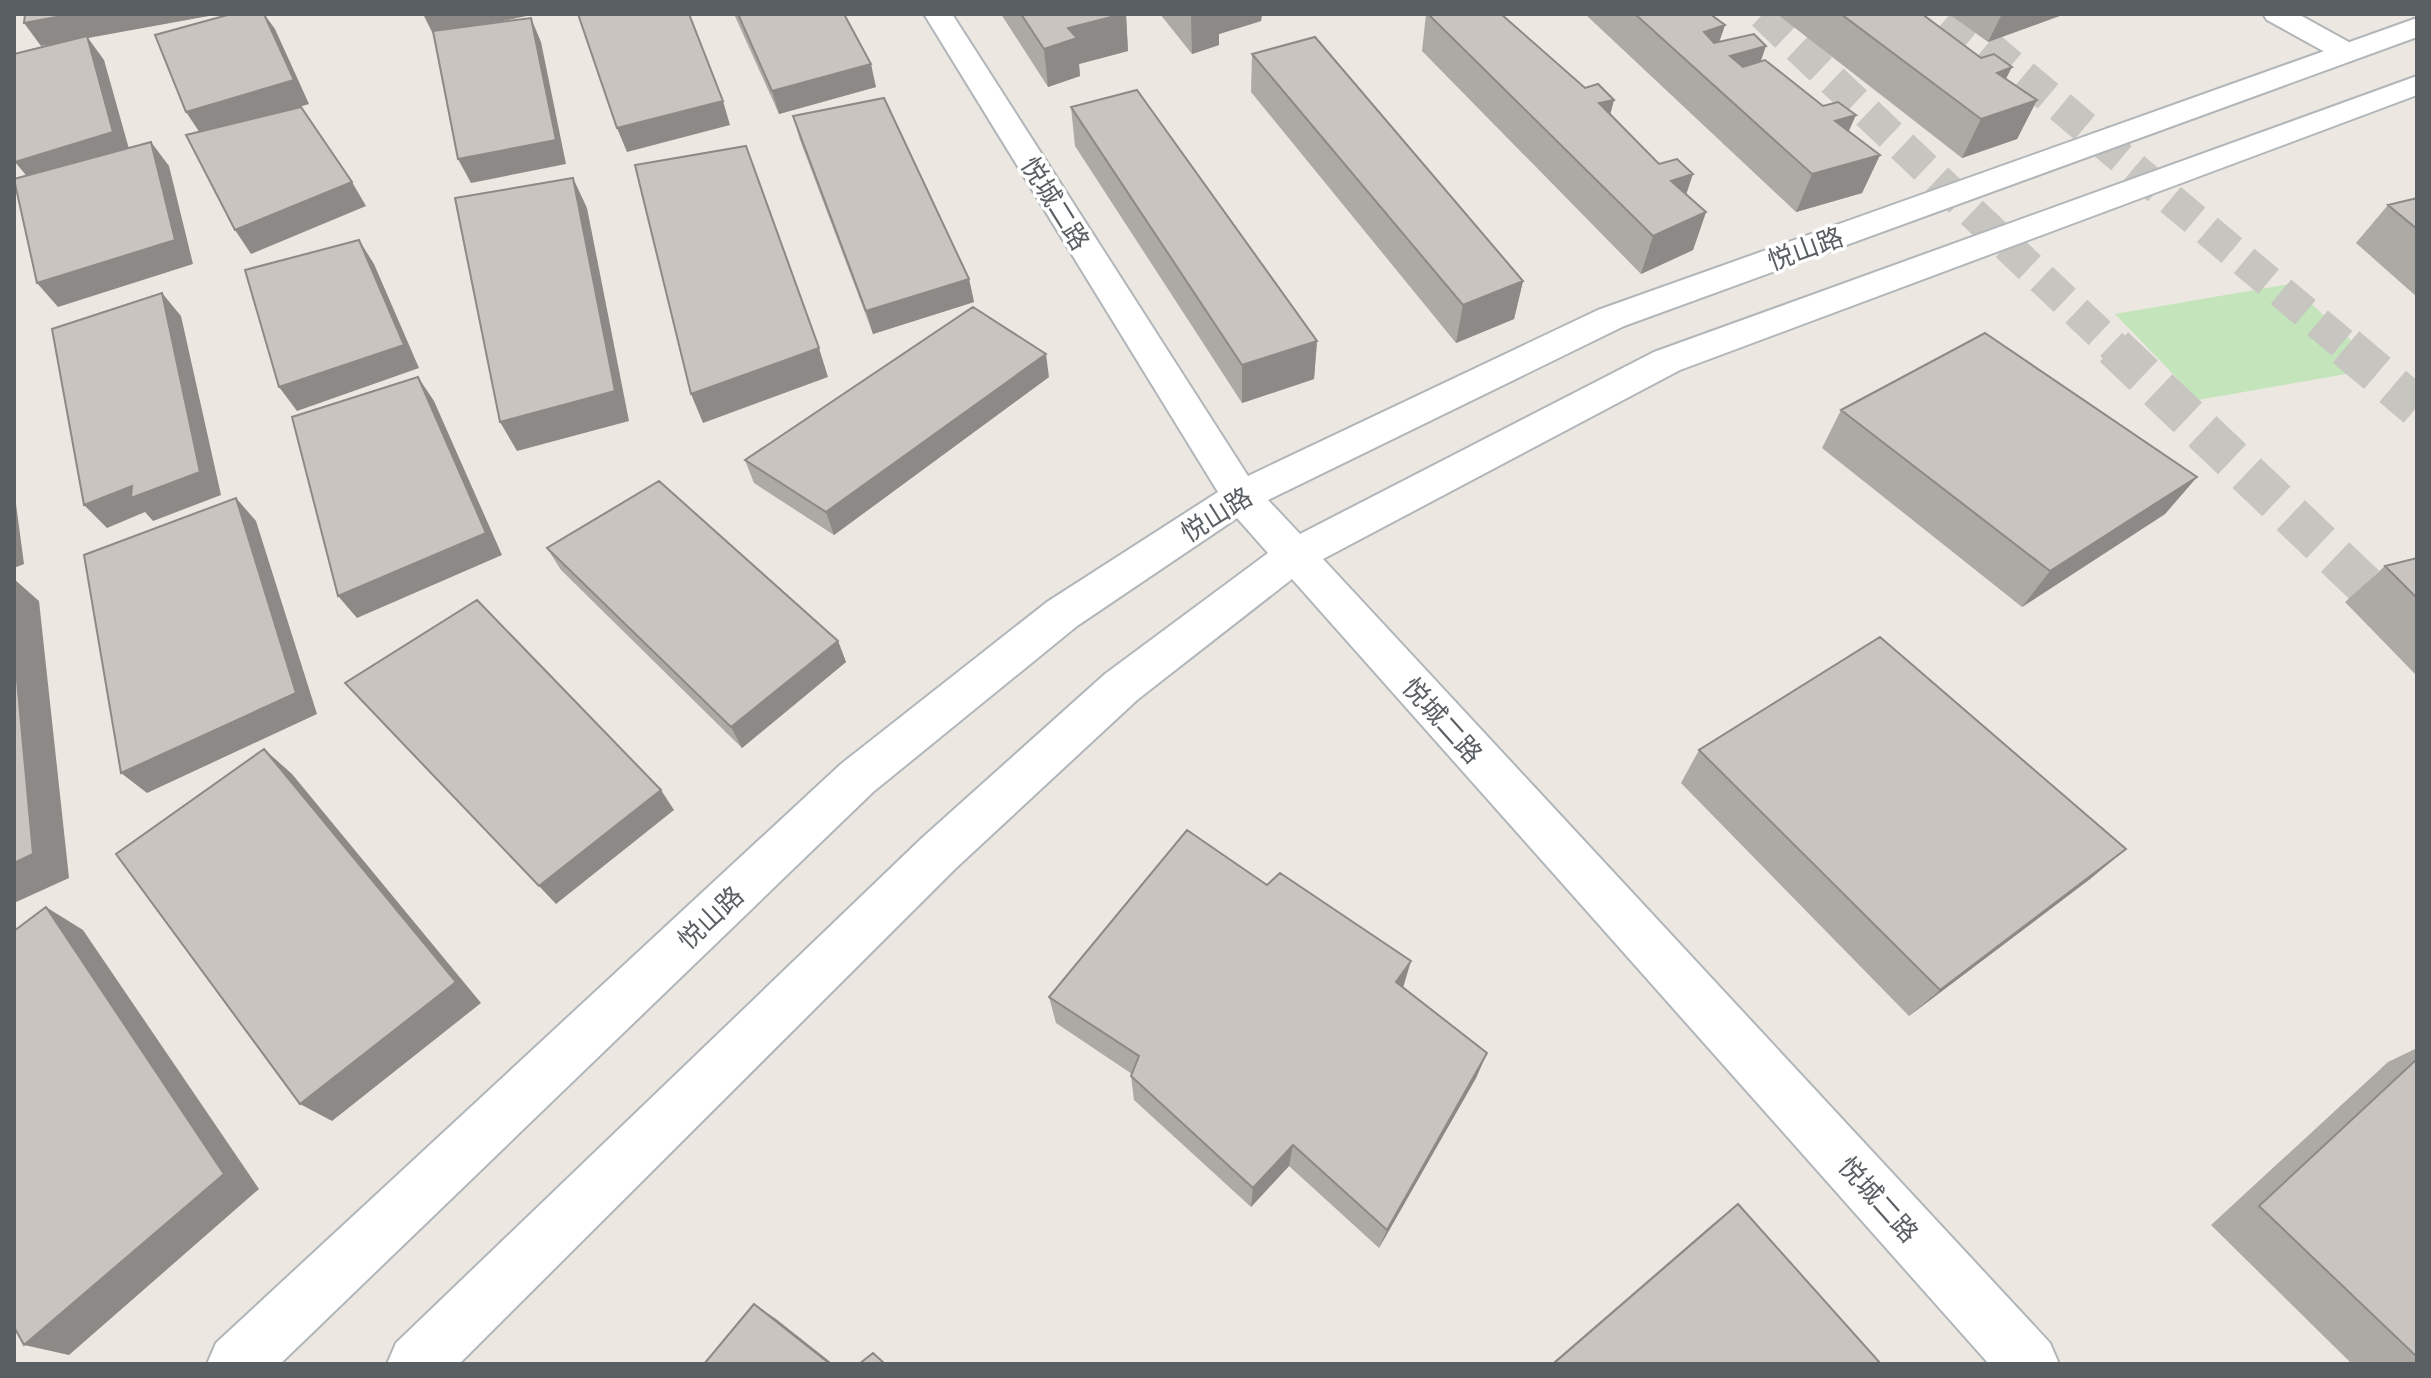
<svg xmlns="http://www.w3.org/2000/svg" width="2431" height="1378" font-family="Lato,'Noto Sans SC',sans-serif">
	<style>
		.green { fill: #c4e5bc }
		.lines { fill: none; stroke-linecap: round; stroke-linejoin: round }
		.primary-tunnel-far1 { stroke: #c7c5c0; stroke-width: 32; stroke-dasharray: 32 16; stroke-linecap: butt }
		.primary-tunnel { stroke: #c7c5c0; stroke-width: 41; stroke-dasharray: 41 20; stroke-linecap: butt }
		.street-casing { stroke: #b1b5b8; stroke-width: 4 }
		.secondary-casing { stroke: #b0b6b9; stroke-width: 4 }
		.street { fill: #fff; fill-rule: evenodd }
		.secondary { fill: #fff; fill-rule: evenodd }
		.wall { fill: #ada9a4 }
		.shaded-wall { fill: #8d8986 }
		.building { fill: #c9c4bf; stroke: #8d8986; stroke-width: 2 }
		.labels { text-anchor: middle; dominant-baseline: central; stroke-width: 7; stroke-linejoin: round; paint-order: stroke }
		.street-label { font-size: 26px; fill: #595f62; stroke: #fff }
	</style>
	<rect width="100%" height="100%" fill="#ece7e0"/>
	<path class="green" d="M 2290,284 L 2381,368 L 2198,400 L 2115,314 Z"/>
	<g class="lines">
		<path class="primary-tunnel-far1" d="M 1763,14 L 2116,349
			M 1950,14 L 2349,349"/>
		<path class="primary-tunnel" d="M 2114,347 L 2417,635
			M 2346,347 L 2417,407"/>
		<defs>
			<path id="street" d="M 2263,14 L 2298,14 L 2356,46 L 2361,52 L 2356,58 L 2346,61 L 2336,58 L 2267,20 Z"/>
			<path id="secondary" d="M 924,14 L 952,14 L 1248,476 L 1598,310 L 2417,18 L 2417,37 L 1624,326 L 1268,500 L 1300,534 L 1654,352 L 2417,76 L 2417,95 L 1680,370 L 1323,559 L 2050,1343 L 2059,1364 L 1989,1364 L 1292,579 L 1137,700 L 956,868 L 459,1364 L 387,1364 L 396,1343 L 922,838 L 1105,674 L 1268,553 L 1237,518 L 1077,626 L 873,792 L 280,1364 L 207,1364 L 216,1343 L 841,764 L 1047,602 L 1218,492 Z"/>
		</defs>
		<use href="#street" class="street-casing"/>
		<use href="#secondary" class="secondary-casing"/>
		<use href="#street" class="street"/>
		<use href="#secondary" class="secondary"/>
	</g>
	<path class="wall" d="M 734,14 L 844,14 L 876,87 L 779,114 Z
		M 1001,14 L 1126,14 L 1128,51 L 1079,64 L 1080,76 L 1048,87 Z
		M 1160,14 L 1262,14 L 1261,21 L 1219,34 L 1219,45 L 1192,54 Z
		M 1426,14 L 1501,14 L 1585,88 L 1614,100 L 1610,114 L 1686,194 L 1706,212 L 1693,250 L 1641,274 L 1422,51 Z
		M 1585,14 L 1710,14 L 1725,25 L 1719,42 L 1761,61 L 1880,155 L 1862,193 L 1796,212 Z
		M 1777,14 L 1922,14 L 2006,79 L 2037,100 L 2017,139 L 1962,158 Z
		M 1949,14 L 2065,14 L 1988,42 Z
		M 1252,54 L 1523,281 L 1514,319 L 1456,343 L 1251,92 Z
		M 1071,107 L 1317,341 L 1314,379 L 1242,403 L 1075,146 Z
		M 793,116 L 969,279 L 974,302 L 873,334 L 800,140 Z
		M 2417,198 L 2417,297 L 2356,243 L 2388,205 Z
		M 1049,377 L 834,535 L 754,483 L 745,460 Z
		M 1841,410 L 2197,477 L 2165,514 L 2022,607 L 1822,448 Z
		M 547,548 L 838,641 L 846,662 L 742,748 L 561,570 Z
		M 2417,558 L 2417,676 L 2345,602 L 2385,566 Z
		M 1699,750 L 2126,849 L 2090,879 L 1909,1016 L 1681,783 Z
		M 1403,988 L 1487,1053 L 1476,1078 L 1379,1248 L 1289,1166 L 1251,1207 L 1134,1100 L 1131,1076 L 1132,1074 L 1056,1023 L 1049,997 Z
		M 2417,1048 L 2417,1364 L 2352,1364 L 2211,1225 L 2388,1062 Z
		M 1738,1204 L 1881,1364 L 1551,1364 L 1714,1223 Z"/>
	<path class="shaded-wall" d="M 73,14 L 220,14 L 88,38 L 104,60 L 131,156 L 35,186 L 15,162 L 88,38 L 41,46 L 24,23 Z
		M 264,14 L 275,29 L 309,104 L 202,136 L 186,112 Z
		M 423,14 L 536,14 L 434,36 Z
		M 1123,14 L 1126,14 L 1128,51 L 1079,64 L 1080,76 L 1048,87 L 1044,49 L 1052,32 Z
		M 1196,14 L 1262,14 L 1261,21 L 1219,34 L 1219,45 L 1192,54 L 1191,15 Z
		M 2002,14 L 2065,14 L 1988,42 Z
		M 531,18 L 541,42 L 566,164 L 471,183 L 458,159 Z
		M 1725,25 L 1712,63 L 1704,32 Z
		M 1766,46 L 1753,84 L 1730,56 Z
		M 871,64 L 876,87 L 779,114 L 772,91 Z
		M 2012,67 L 1992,106 L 1997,73 Z
		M 1614,100 L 1604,138 L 1599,103 Z
		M 2037,100 L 2017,139 L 1962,158 L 1981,119 Z
		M 723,101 L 730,125 L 627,152 L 617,128 Z
		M 1856,115 L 1839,153 L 1835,121 Z
		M 151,142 L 169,166 L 193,264 L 58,307 L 37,283 Z
		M 1880,155 L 1862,193 L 1796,212 L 1812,174 Z
		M 1693,174 L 1680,213 L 1671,181 Z
		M 573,178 L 587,208 L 629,421 L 517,451 L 500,422 Z
		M 352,182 L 366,206 L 251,254 L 235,230 Z
		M 1706,212 L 1693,250 L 1641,274 L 1653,236 Z
		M 359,240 L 374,264 L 419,368 L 297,411 L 279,387 Z
		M 969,279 L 974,302 L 873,334 L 866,311 Z
		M 1523,281 L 1514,319 L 1456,343 L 1463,305 Z
		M 162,293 L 181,316 L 221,495 L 153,521 L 145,512 L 107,528 L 84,505 Z
		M 1317,341 L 1314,379 L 1242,403 L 1242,365 Z
		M 819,348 L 828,377 L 703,423 L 691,394 Z
		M 1046,354 L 1049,377 L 834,535 L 826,512 Z
		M 418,377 L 434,401 L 502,555 L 357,618 L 338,596 Z
		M 2197,477 L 2165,514 L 2022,607 L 2050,571 Z
		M 14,489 L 24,564 L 14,568 Z
		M 236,498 L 256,521 L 317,714 L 147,793 L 121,773 Z
		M 14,579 L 39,601 L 69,878 L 14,903 Z
		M 838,641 L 846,662 L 742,748 L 731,727 Z
		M 264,749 L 292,774 L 481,1003 L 332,1121 L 300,1104 Z
		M 661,790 L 674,810 L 556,904 L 539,886 Z
		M 2126,849 L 2090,879 L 1909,1016 L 1940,990 Z
		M 46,907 L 83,930 L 259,1189 L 69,1355 L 24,1345 Z
		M 1411,961 L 1403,988 L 1396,982 Z
		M 1487,1053 L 1476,1078 L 1379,1248 L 1387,1230 Z
		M 1293,1145 L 1289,1166 L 1251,1207 L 1253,1188 Z
		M 754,1304 L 776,1319 L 833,1364 L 830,1364 Z"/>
	<path class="building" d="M 25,14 L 73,14 L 24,23 Z
		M 231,14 L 264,14 L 294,80 L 186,112 L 155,35 Z
		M 578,14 L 689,14 L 723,101 L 617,128 Z
		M 738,14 L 844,14 L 871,64 L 772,91 Z
		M 1021,14 L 1123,14 L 1068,28 L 1077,38 L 1044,49 Z
		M 1428,14 L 1501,14 L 1585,88 L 1598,84 L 1614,100 L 1599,103 L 1659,164 L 1677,159 L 1693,174 L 1671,181 L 1706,212 L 1653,236 Z
		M 1635,14 L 1710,14 L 1725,25 L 1704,32 L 1714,43 L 1754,34 L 1766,46 L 1730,56 L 1743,67 L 1765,60 L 1823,106 L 1838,102 L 1856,115 L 1835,121 L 1880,155 L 1812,174 Z
		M 1841,14 L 1922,14 L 1981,58 L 1994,54 L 2012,67 L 1997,73 L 2037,100 L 1981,119 Z
		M 531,18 L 556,140 L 458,159 L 433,31 Z
		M 87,36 L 113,132 L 15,162 L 14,54 Z
		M 1315,37 L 1523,281 L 1463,305 L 1252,54 Z
		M 1137,90 L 1317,341 L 1242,365 L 1071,107 Z
		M 884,98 L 969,279 L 866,311 L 793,116 Z
		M 301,107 L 352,182 L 235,230 L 186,135 Z
		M 151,142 L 175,240 L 37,283 L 14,179 Z
		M 746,146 L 819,348 L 691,394 L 635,165 Z
		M 573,178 L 615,391 L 500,422 L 455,198 Z
		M 2417,198 L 2417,229 L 2388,205 Z
		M 359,240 L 404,345 L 279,387 L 245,270 Z
		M 162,293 L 200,472 L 131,498 L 132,486 L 84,505 L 52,329 Z
		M 973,307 L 1046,354 L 826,512 L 745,460 Z
		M 1985,333 L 2197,477 L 2050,571 L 1841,410 Z
		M 418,377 L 486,533 L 338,596 L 292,417 Z
		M 659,481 L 838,641 L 731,727 L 547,548 Z
		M 236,498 L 296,693 L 121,773 L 84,555 Z
		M 2417,558 L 2417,598 L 2385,566 Z
		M 477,600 L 661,790 L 539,886 L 345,683 Z
		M 1880,637 L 2126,849 L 1940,990 L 1699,750 Z
		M 14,647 L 33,854 L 14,863 Z
		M 264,749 L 456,982 L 300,1104 L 116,854 Z
		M 1187,830 L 1267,885 L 1280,873 L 1411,961 L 1396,982 L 1487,1053 L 1387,1230 L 1293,1145 L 1253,1188 L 1131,1076 L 1139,1056 L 1049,997 Z
		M 46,907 L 224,1174 L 24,1345 L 14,1327 L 14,931 Z
		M 2417,1059 L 2417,1357 L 2259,1206 Z
		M 1738,1204 L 1881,1364 L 1553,1364 Z
		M 754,1304 L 830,1364 L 704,1364 Z
		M 873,1353 L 885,1364 L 859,1364 Z"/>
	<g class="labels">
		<g class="street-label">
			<text transform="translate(1056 203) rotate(58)">悦城二路</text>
			<text transform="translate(1805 248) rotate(-20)">悦山路</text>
			<text transform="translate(1216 514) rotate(-32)">悦山路</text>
			<text transform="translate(1443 720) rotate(48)">悦城二路</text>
			<text transform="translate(710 917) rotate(-43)">悦山路</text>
			<text transform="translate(1879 1199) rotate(48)">悦城二路</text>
		</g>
	</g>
	<rect width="2431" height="1378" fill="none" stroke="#595f62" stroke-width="32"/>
</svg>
